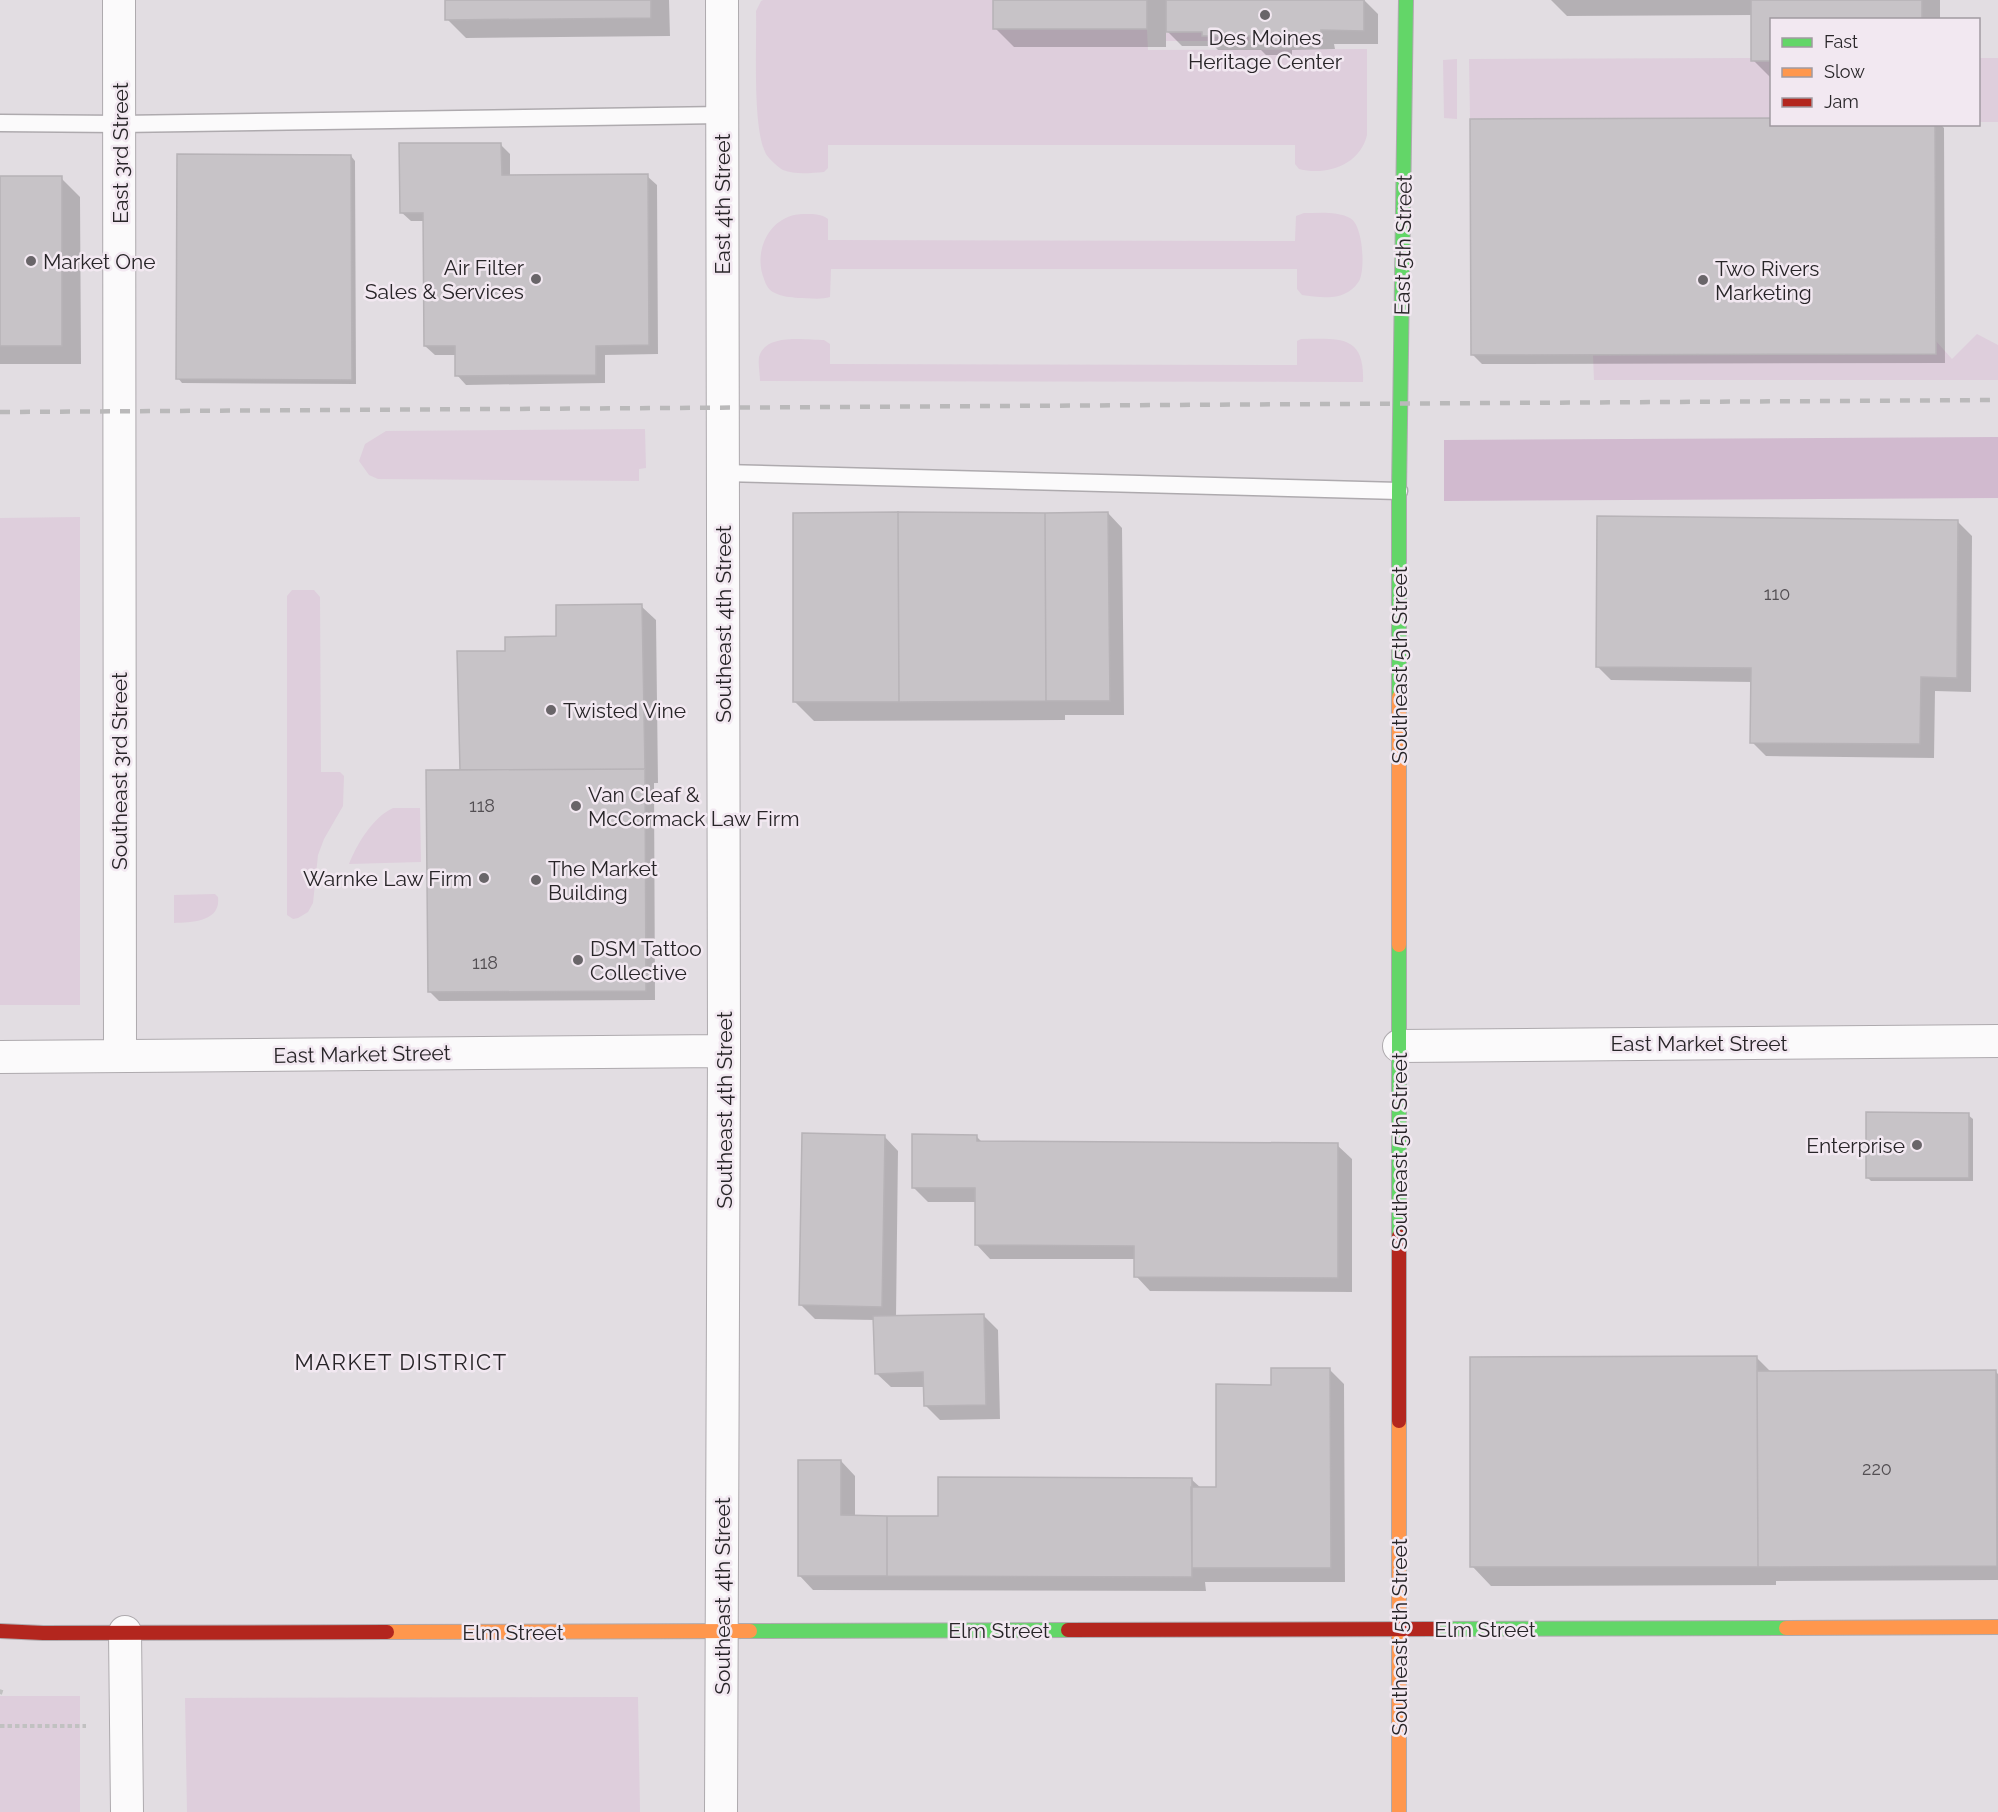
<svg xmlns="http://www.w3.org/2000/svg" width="1998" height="1812" font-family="Raleway,sans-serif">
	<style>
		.green { fill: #decedc }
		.forest { fill: #d1bacf }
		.shadow { fill: #0003 }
		.building { fill: #c7c3c7; stroke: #b7b3b7; stroke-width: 1.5 }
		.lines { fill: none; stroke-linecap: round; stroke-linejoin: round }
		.lane-casing { stroke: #aeaaae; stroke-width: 19 }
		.street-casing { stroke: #aeaaae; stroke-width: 34 }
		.fast-casing { stroke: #aeaaae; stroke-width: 16 }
		.slow-casing { stroke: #aeaaae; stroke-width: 16 }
		.jam-casing { stroke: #aeaaae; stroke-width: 16 }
		.path { stroke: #c1c1c1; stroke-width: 4; stroke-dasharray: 4.5 3; stroke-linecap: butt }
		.lane { stroke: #fbfafb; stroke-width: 16 }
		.street { stroke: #fbfafb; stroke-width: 32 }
		.fast { stroke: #63d668; stroke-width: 14 }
		.slow { stroke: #ff974d; stroke-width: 14 }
		.jam { stroke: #b3261e; stroke-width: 14 }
		.rail { stroke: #bab9ba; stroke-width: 4.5; stroke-dasharray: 10 10; stroke-linecap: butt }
		.poi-dot { fill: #696569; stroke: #f2e8f1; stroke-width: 2 }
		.labels { text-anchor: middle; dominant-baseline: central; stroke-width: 5; stroke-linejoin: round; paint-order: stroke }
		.number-label { font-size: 18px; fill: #524e52 }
		.poi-label { font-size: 21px; fill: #282528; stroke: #f2e8f1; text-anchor: start }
		.street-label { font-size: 21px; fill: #282528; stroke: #f2e8f1 }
		.neighbourhood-label { font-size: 22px; letter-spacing: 1.5px; fill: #282528; stroke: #f2e8f1 }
	</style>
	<rect width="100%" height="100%" fill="#e2dde2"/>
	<path class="green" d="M 763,0 L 993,0 L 994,29 L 1147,29 L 1148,50 L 1367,49 L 1367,135 C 1360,165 1327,176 1299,169 L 1295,164 L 1295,145 L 828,145 L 828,168 L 824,172 C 811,173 795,175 783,170 C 778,167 769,159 766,154 C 752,128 757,44 756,11 L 761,1 Z
		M 1202,32 L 1203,36 L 1250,36 L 1250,41 L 1166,41 L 1166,33 Z
		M 1751,58 L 1771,61 L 1771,118 L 1470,119 L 1469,59 Z
		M 1978,58 L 1998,58 L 1998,122 L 1979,122 Z
		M 1457,59 L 1457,119 L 1444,118 L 1443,60 Z
		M 1304,213 C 1319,213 1337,211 1350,218 C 1363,225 1365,266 1360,279 C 1358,284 1352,290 1348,292 C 1335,300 1317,297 1302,295 L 1297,289 L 1297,269 L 831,269 L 830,297 C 821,300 808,298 798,298 C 791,297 782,297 775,293 C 769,291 766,285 764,279 C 752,249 772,212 806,214 C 815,214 821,214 828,219 L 828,240 L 1295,241 L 1296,216 Z
		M 1977,334 L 1998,345 L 1998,380 L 1594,380 L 1593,355 L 1936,341 L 1952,359 Z
		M 1301,339 C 1339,339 1365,334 1363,382 L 760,381 C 760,374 758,365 759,357 C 765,333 805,340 824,340 L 830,344 L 830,364 L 1297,365 L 1297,341 Z
		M 645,429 L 646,468 L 639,469 L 639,481 L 378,479 L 369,475 L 359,461 L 365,444 L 386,431 Z
		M 80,517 L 80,1005 L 0,1005 L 0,518 Z
		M 292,590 L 314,590 L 320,597 L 321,772 L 340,772 L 344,776 L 343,806 L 324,839 L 318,855 L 313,903 L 308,912 L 298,918 L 293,919 L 287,915 L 287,596 Z
		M 393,808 L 420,808 L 421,862 L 349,864 C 357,844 373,817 393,808 Z
		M 215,894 L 218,897 C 221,922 192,922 174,923 L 174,895 Z
		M 0,1696 L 80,1696 L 80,1812 L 0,1812 Z
		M 638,1697 L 640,1812 L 187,1812 L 185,1698 Z"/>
	<path class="forest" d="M 1998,437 L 1998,498 L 1444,501 L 1444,440 Z"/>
	<path class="shadow" d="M 447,0 L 669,0 L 670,36 L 466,38 L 447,19 Z
		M 995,0 L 1364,0 L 1378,14 L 1378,44 L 1334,44 L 1335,49 L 1292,50 L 1292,55 L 1266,55 L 1261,50 L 1218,50 L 1214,46 L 1182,46 L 1166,30 L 1166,47 L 1014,47 L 995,28 Z
		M 1551,0 L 1940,0 L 1940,20 L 1772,20 L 1772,79 L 1753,60 L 1753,15 L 1567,16 Z
		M 1772,124 L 1940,124 L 1944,128 L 1945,363 L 1482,364 L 1473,355 Z
		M 500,144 L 510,154 L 510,176 L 647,176 L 657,185 L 658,354 L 605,355 L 605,383 L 466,385 L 457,375 L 457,355 L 435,355 L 425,346 L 425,221 L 411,221 L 401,212 Z
		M 351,156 L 355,161 L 356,384 L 182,383 L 178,378 Z
		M 0,178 L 61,178 L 80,197 L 81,364 L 0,364 Z
		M 1108,513 L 1122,528 L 1124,715 L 1065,715 L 1065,720 L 814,721 L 795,702 Z
		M 1957,521 L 1972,536 L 1971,692 L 1935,691 L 1934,758 L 1766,756 L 1752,742 L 1752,682 L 1611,680 L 1597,666 Z
		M 641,606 L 656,620 L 658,783 L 654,783 L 655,1000 L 439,1001 L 429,991 L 461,771 L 506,652 L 558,638 Z
		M 1968,1115 L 1973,1119 L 1973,1181 L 1871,1181 L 1867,1177 Z
		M 884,1136 L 898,1151 L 896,1317 L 984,1316 L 998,1330 L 1000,1419 L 940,1420 L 925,1405 L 925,1387 L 891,1387 L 876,1373 L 875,1320 L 815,1319 L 801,1305 Z
		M 976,1136 L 983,1143 L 1337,1145 L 1352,1159 L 1352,1292 L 1150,1291 L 1136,1276 L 1136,1259 L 990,1259 L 976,1244 L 976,1202 L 928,1202 L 913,1187 Z
		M 1757,1358 L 1771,1372 L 1995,1371 L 1998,1374 L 1998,1580 L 1776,1581 L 1776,1585 L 1491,1586 L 1472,1566 Z
		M 1329,1369 L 1344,1384 L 1345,1582 L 1205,1582 L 1206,1591 L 813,1590 L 799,1575 L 841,1461 L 855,1476 L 855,1516 L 940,1517 L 1191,1479 L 1201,1488 L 1217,1488 L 1273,1386 Z"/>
	<path class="building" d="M 445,0 L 651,0 L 651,18 L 445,20 Z
		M 993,0 L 1147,0 L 1147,29 L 993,29 Z
		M 1166,0 L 1364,0 L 1364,31 L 1321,30 L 1321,35 L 1278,36 L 1278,41 L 1250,41 L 1250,36 L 1202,36 L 1202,32 L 1166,32 Z
		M 1751,0 L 1922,0 L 1922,20 L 1772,20 L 1772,61 L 1751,61 Z
		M 1772,118 L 1772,124 L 1935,124 L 1936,354 L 1471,355 L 1470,119 Z
		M 399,143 L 501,143 L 502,175 L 648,174 L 649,345 L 596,346 L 596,375 L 455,376 L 455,346 L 424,346 L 423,213 L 400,213 Z
		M 177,154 L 351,155 L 352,380 L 176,379 Z
		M 0,176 L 62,176 L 62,346 L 0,346 Z
		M 898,512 L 899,702 L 793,702 L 793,513 Z
		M 898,512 L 1045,513 L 1046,701 L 899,702 Z
		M 1108,512 L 1110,701 L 1046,701 L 1045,513 Z
		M 1597,516 L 1958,520 L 1957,678 L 1921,677 L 1920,744 L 1750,743 L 1751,668 L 1596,667 Z
		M 642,604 L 645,769 L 460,770 L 457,651 L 505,651 L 505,637 L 556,636 L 556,605 Z
		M 645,769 L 646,991 L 428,992 L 426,770 Z
		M 1866,1112 L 1969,1113 L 1969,1178 L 1866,1178 Z
		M 802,1133 L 885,1135 L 882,1307 L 799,1305 Z
		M 912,1134 L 977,1135 L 977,1141 L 1338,1143 L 1338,1278 L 1134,1277 L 1134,1246 L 975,1245 L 975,1188 L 912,1188 Z
		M 984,1314 L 986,1405 L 924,1406 L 923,1372 L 875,1374 L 873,1316 Z
		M 1757,1356 L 1758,1567 L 1470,1567 L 1470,1357 Z
		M 1271,1368 L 1330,1368 L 1331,1568 L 1192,1568 L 1191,1487 L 1216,1487 L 1216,1384 L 1271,1385 Z
		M 1996,1370 L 1997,1566 L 1758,1567 L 1757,1371 Z
		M 798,1460 L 841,1460 L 841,1515 L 887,1516 L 887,1576 L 798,1576 Z
		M 938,1477 L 1192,1478 L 1192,1577 L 887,1576 L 887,1516 L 938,1516 Z"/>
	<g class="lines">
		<defs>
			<path id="lane" d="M 0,123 L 120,124 L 722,115
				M 723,473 L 1399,491"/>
			<path id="street" d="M 119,0 L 120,1056
				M 1399,1046 L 1998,1041
				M 0,1057 L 724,1051
				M 125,1632 L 127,1812
				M 721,1812 L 724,1051 L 722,0"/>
			<path id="fast" d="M 1399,697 L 1399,491 L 1406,0
				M 1399,945 L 1399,1236
				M 1434,1629 L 1786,1628
				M 750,1631 L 1068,1630"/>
			<path id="slow" d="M 1399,697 L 1399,945
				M 1399,1421 L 1399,1812
				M 1786,1628 L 1998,1627
				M 387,1632 L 750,1631"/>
			<path id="jam" d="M 1399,1236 L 1399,1421
				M 1068,1630 L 1434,1629
				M 0,1631 L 43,1633 L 387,1632"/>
		</defs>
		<use href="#lane" class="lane-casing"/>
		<use href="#street" class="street-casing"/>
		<use href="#fast" class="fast-casing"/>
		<use href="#slow" class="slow-casing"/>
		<use href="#jam" class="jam-casing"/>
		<path class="path" d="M 0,1694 L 2,1688
			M 0,1726 L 86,1726"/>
		<use href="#lane" class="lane"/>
		<use href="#street" class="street"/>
		<use href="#fast" class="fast"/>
		<use href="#slow" class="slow"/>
		<use href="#jam" class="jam"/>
		<path class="rail" d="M 0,412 L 1998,400"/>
	</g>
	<g class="poi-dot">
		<circle cx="1265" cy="15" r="6"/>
		<circle cx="31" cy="261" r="6"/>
		<circle cx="536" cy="279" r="6"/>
		<circle cx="1703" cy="280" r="6"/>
		<circle cx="551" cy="710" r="6"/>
		<circle cx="576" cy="806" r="6"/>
		<circle cx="484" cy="878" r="6"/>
		<circle cx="536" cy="880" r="6"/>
		<circle cx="578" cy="960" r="6"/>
		<circle cx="1917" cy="1145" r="6"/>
	</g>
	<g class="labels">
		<g class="number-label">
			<text x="1777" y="593">110</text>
			<text x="482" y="805">118</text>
			<text x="485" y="962">118</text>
			<text x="1877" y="1468">220</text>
		</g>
		<g class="poi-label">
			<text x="1265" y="37" text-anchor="middle">Des Moines<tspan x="1265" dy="24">Heritage Center</tspan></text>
			<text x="43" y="261">Market One</text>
			<text x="524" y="267" text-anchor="end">Air Filter<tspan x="524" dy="24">Sales &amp; Services</tspan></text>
			<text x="1715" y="268">Two Rivers<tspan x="1715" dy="24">Marketing</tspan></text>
			<text x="563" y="710">Twisted Vine</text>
			<text x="588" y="794">Van Cleaf &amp;<tspan x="588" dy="24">McCormack Law Firm</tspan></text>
			<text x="548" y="868">The Market<tspan x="548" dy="24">Building</tspan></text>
			<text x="472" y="878" text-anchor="end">Warnke Law Firm</text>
			<text x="590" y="948">DSM Tattoo<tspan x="590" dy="24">Collective</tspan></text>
			<text x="1905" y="1145" text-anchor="end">Enterprise</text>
		</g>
		<g class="street-label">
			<text transform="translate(120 153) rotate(-90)">East 3rd Street</text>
			<text transform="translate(722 204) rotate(-90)">East 4th Street</text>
			<text transform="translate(1403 245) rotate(-89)">East 5th Street</text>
			<text transform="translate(723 624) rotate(-90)">Southeast 4th Street</text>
			<text transform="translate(1399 665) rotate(-90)">Southeast 5th Street</text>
			<text transform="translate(119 771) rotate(-90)">Southeast 3rd Street</text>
			<text x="1699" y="1043">East Market Street</text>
			<text transform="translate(362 1054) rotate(-1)">East Market Street</text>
			<text transform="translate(724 1110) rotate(-90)">Southeast 4th Street</text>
			<text transform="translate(1399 1151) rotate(-90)">Southeast 5th Street</text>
			<text transform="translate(722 1596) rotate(-90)">Southeast 4th Street</text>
			<text x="1485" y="1629">Elm Street</text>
			<text x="999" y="1630">Elm Street</text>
			<text x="513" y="1632">Elm Street</text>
			<text transform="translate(1399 1637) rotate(-90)">Southeast 5th Street</text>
		</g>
		<g class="neighbourhood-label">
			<text x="401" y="1362">MARKET DISTRICT</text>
		</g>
	</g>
	<rect x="1770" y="18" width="210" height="108" fill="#f2e8f1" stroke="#a19aa1" stroke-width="1.5"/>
	<rect x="1782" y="38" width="30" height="9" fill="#63d668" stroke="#a19aa1" stroke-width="1.5"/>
	<text x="1824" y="48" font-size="18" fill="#282528">Fast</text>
	<rect x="1782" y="68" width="30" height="9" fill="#ff974d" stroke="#a19aa1" stroke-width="1.5"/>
	<text x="1824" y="78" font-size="18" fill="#282528">Slow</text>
	<rect x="1782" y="98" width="30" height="9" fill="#b3261e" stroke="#a19aa1" stroke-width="1.5"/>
	<text x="1824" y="108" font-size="18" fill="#282528">Jam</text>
</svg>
